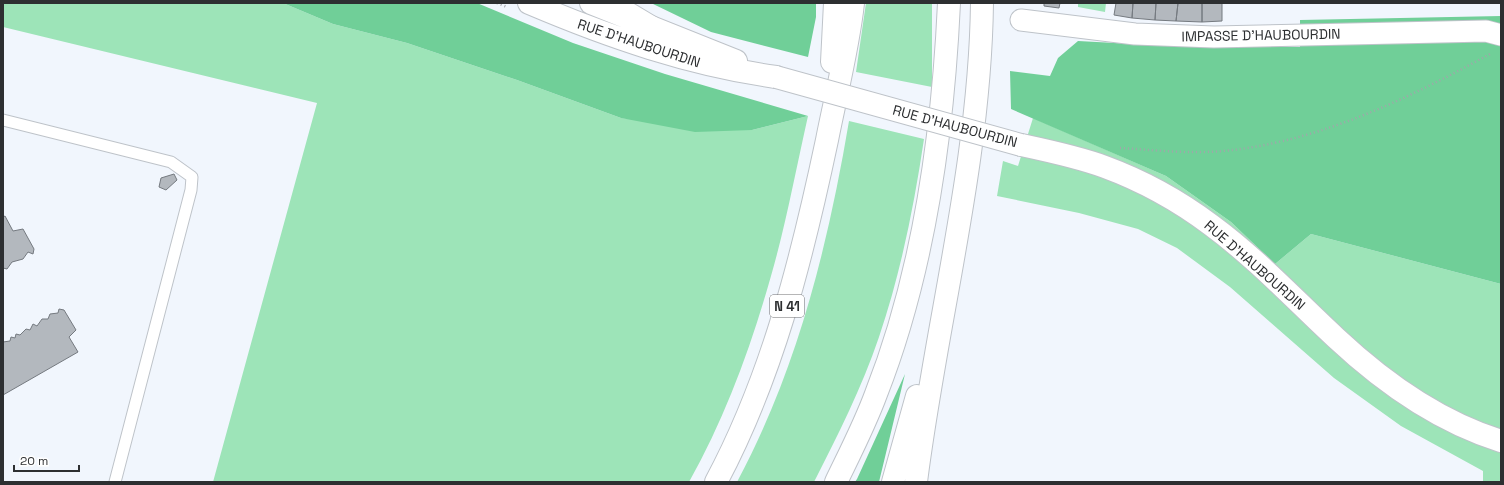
<svg xmlns="http://www.w3.org/2000/svg" width="1504" height="485" font-family="'Space Grotesk',sans-serif">
	<style>
		.green { fill: #9de4b8 }
		.forest { fill: #70cf98 }
		.building { fill: #b3b8be; stroke: #757a80 }
		.lines { fill: none; stroke-linecap: round; stroke-linejoin: round }
		.lane-casing { stroke: #bec3c9; stroke-width: 13 }
		.street-casing { stroke: #bec3c9; stroke-width: 23 }
		.secondary-casing { stroke: #bec3c9; stroke-width: 24 }
		.highway-casing { stroke: #bec3c9; stroke-width: 24 }
		.path { stroke: #a2a5aa; stroke-width: 2.5; stroke-dasharray: 1 3; stroke-linecap: butt }
		.lane { stroke: #fff; stroke-width: 11 }
		.street { stroke: #fff; stroke-width: 21 }
		.secondary { stroke: #fff; stroke-width: 22 }
		.highway { stroke: #fff; stroke-width: 22 }
		.secondary-bridge-casing { stroke: #bec3c9; stroke-width: 24; stroke-linecap: butt }
		.secondary-bridge { stroke: #fff; stroke-width: 22 }
		.labels { text-anchor: middle; dominant-baseline: central; stroke-width: 3; stroke-linejoin: round; paint-order: stroke }
		.shield { fill: #fff; stroke: #6c6d6f; stroke-width: 1 }
		.shield-label { font-size: 13px; font-weight: bold; fill: #2d2f31 }
		.street-label { font-size: 14px; fill: #2d2f31; stroke: #fff }
	</style>
	<rect width="100%" height="100%" fill="#f1f6fd"/>
	<path class="green" d="M 3,3 L 283,3 L 333,24 L 407,43 L 517,80 L 621,118 L 752,130 L 808,116 C 796,169 786,224 771,276 C 751,347 725,418 689,482 L 213,482 L 317,103 L 3,27 Z
		M 866,3 L 932,3 L 932,87 L 856,72 Z
		M 1078,3 L 1106,3 L 1105,12 L 1078,7 Z
		M 1033,118 L 1166,176 L 1231,222 L 1275,264 L 1311,234 L 1501,284 L 1501,482 L 1483,482 L 1483,471 L 1401,426 L 1334,378 L 1230,287 L 1177,248 L 1138,229 L 1079,213 L 997,196 L 1003,161 L 1018,166 Z
		M 849,121 L 924,139 C 914,206 901,272 879,337 C 862,387 838,435 814,482 L 737,482 C 797,370 828,246 849,121 Z"/>
	<path class="forest" d="M 283,3 L 477,3 L 573,43 L 665,74 L 808,116 L 752,130 L 695,132 L 621,118 L 517,80 L 407,43 L 333,24 Z
		M 651,3 L 816,3 L 816,17 L 808,57 L 711,32 Z
		M 1501,16 L 1501,284 L 1311,234 L 1275,264 L 1231,222 L 1166,176 L 1011,109 L 1010,71 L 1050,76 L 1058,58 L 1078,41 L 1134,44 L 1300,47 L 1300,20 Z
		M 905,374 L 879,482 L 855,482 L 857,479 Z"/>
	<path class="building" d="M 1044,3 L 1060,3 L 1059,8 L 1044,6 Z
		M 1116,3 L 1133,3 L 1132,18 L 1114,15 Z
		M 1133,3 L 1156,3 L 1155,20 L 1132,18 Z
		M 1156,3 L 1178,3 L 1176,21 L 1155,20 Z
		M 1178,3 L 1202,3 L 1202,22 L 1176,21 Z
		M 1202,3 L 1222,3 L 1222,21 L 1202,22 Z
		M 174,174 L 177,180 L 166,190 L 159,187 L 161,178 Z
		M 5,216 L 13,231 L 23,229 L 34,249 L 33,254 L 28,252 L 23,259 L 12,262 L 7,269 L 3,268 L 3,217 Z
		M 59,309 L 64,310 L 76,330 L 69,337 L 78,352 L 3,395 L 3,342 L 10,341 L 11,337 L 15,338 L 16,334 L 20,335 L 26,329 L 30,330 L 33,324 L 37,326 L 42,319 L 48,319 L 50,314 L 58,313 Z"/>
	<g class="lines">
		<defs>
			<path id="lane" d="M 3,120 L 171,162 L 192,177 L 191,190 L 115,482"/>
			<path id="street" d="M 1021,20 L 1135,34 L 1214,37 L 1486,31 L 1501,35"/>
			<path id="secondary" d="M 529,3 C 609,37 690,65 776,77
				M 591,3 L 736,61
				M 1021,145 C 1049,151 1078,157 1105,167 C 1143,181 1179,201 1211,225 C 1256,258 1295,300 1336,338 C 1383,382 1440,422 1501,441"/>
			<path id="highway" d="M 611,3 L 651,27
				M 832,62 L 835,3
				M 716,482 C 773,375 802,258 827,140 C 836,94 848,49 853,3
				M 836,482 C 850,453 865,424 876,394 C 924,272 943,133 949,3
				M 893,482 L 917,396
				M 916,482 C 936,322 980,165 982,3"/>
		</defs>
		<use href="#lane" class="lane-casing"/>
		<use href="#street" class="street-casing"/>
		<use href="#secondary" class="secondary-casing"/>
		<use href="#highway" class="highway-casing"/>
		<path class="path" d="M 497,3 L 507,7
			M 1120,148 C 1154,150 1189,154 1223,151 C 1319,142 1407,99 1490,54"/>
		<use href="#lane" class="lane"/>
		<use href="#street" class="street"/>
		<use href="#secondary" class="secondary"/>
		<use href="#highway" class="highway"/>
		<defs>
			<path id="secondary-bridge" d="M 776,77 L 1021,145"/>
		</defs>
		<use href="#secondary-bridge" class="secondary-bridge-casing"/>
		<use href="#secondary-bridge" class="secondary-bridge"/>
	</g>
	<g class="labels">
		<rect class="shield" x="770" y="295" width="34" height="22" rx="3"/>
		<g class="shield-label">
			<text x="787" y="306">N 41</text>
		</g>
		<g class="street-label">
			<text transform="translate(1261 35) rotate(-1)">IMPASSE D'HAUBOURDIN</text>
			<text transform="translate(639 43) rotate(18)">RUE D'HAUBOURDIN</text>
			<text transform="translate(955 126) rotate(15)">RUE D'HAUBOURDIN</text>
			<text transform="translate(1255 265) rotate(41)">RUE D'HAUBOURDIN</text>
		</g>
	</g>
	<rect width="1504" height="485" fill="none" stroke="#2d2f31" stroke-width="8"/>
	<path d="M14 465v6h65v-6" fill="none" stroke="#2d2f31" stroke-width="2"/>
	<text x="20" y="465" font-size="12" fill="#2d2f31" stroke="#ffffff" stroke-width="3" paint-order="stroke">20 m</text>
</svg>
